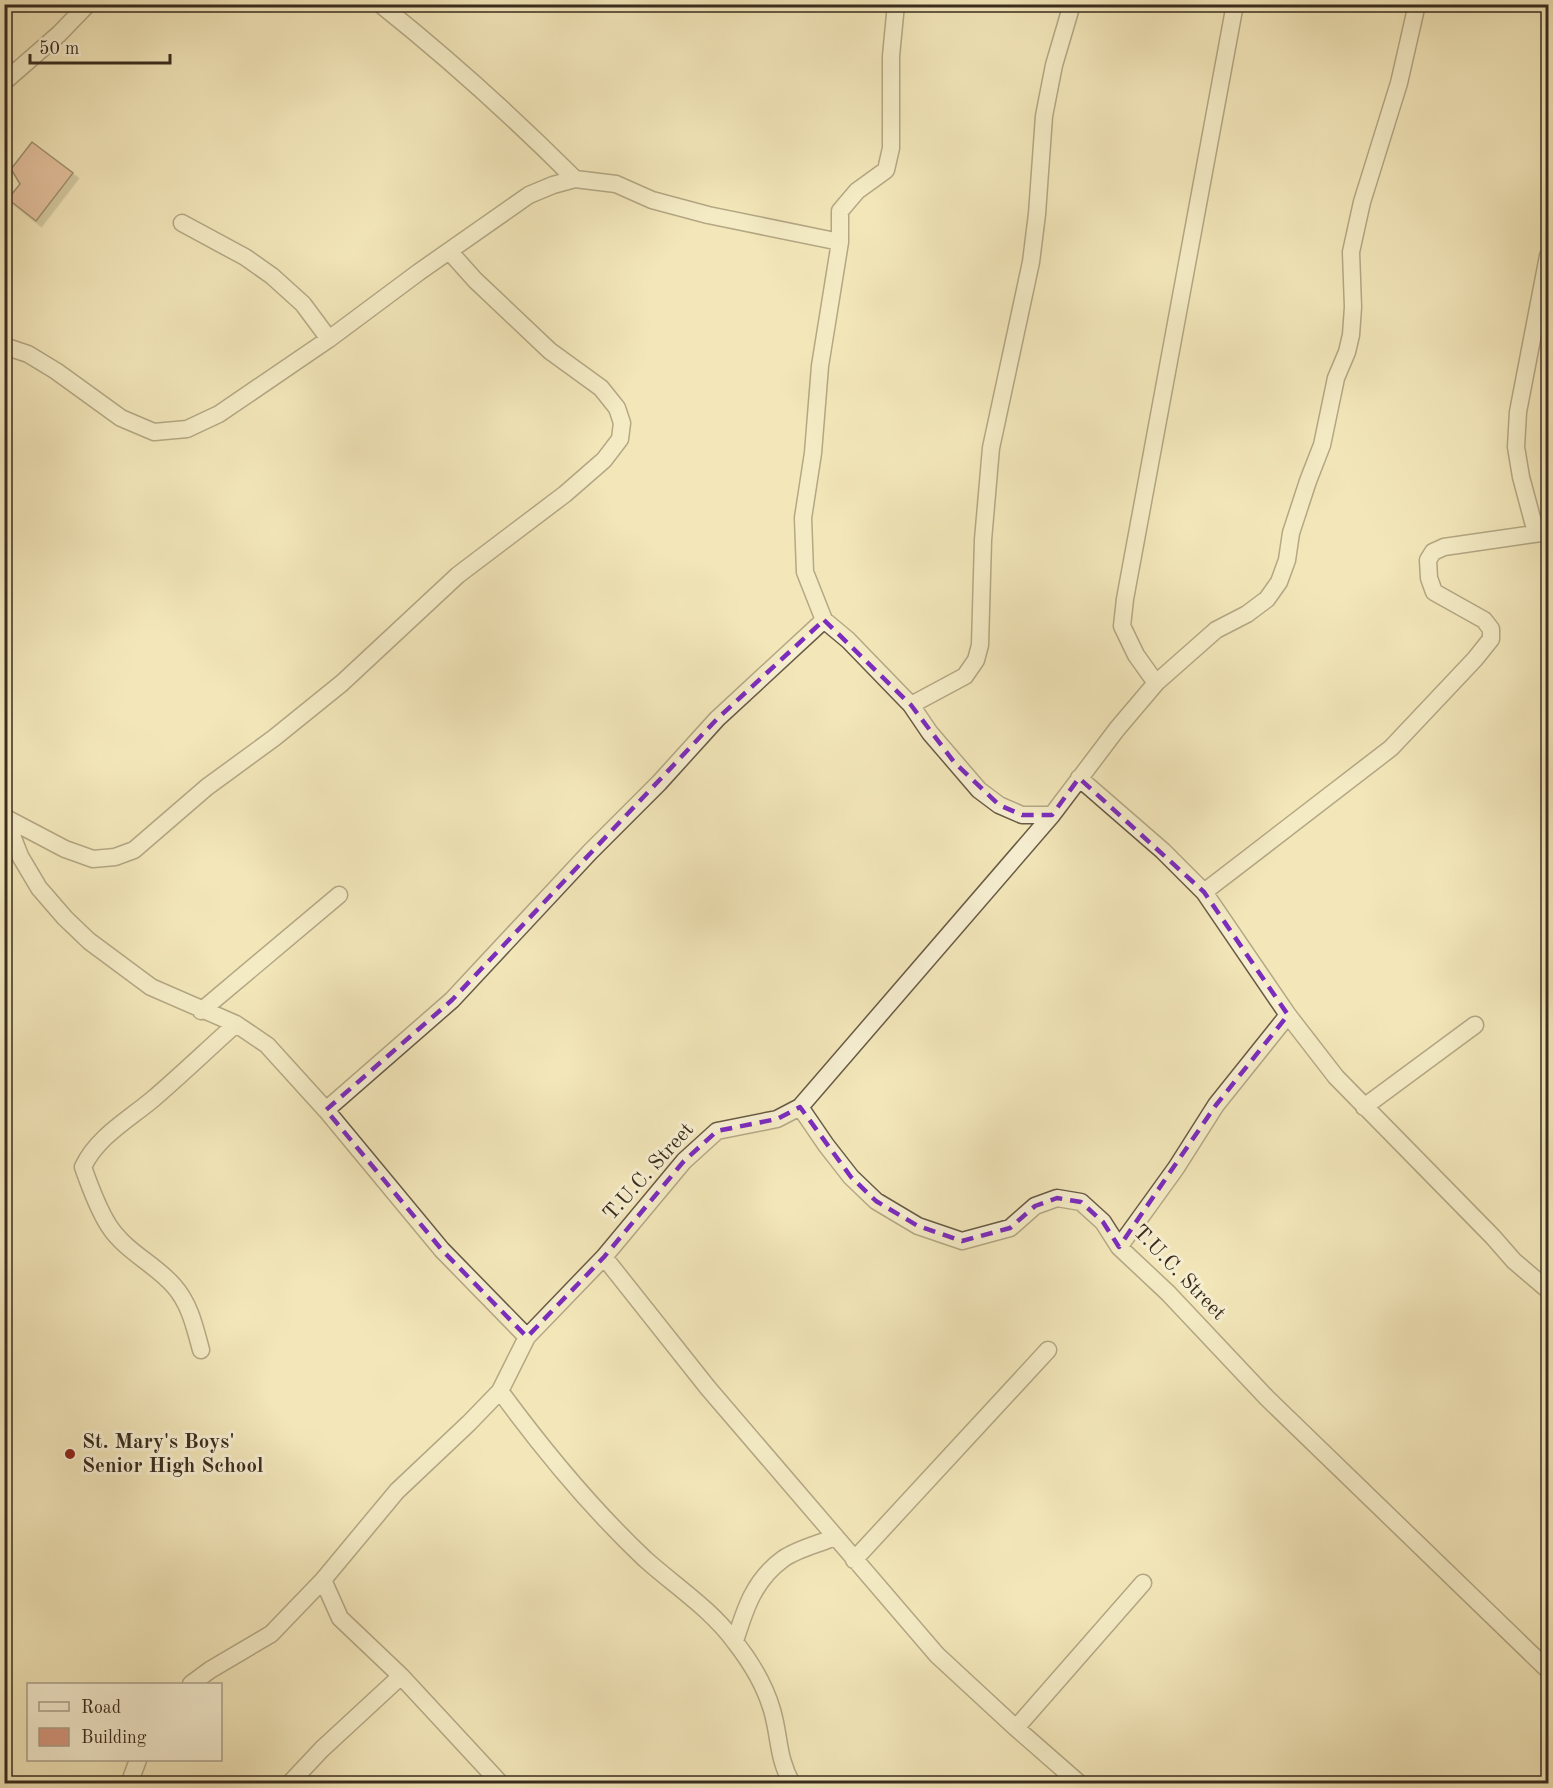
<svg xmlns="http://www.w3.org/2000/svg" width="1553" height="1788" font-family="'Old Standard TT',serif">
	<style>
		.building { fill: #d79980; stroke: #392c1e; stroke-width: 1.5; filter: url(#shadow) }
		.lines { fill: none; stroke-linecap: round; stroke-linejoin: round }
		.street-casing { stroke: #685b45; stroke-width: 19 }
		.street { stroke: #f7efd2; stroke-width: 16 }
		.marked { fill: none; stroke: #7b2cbf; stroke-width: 4.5; stroke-dasharray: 12 8; stroke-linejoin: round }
		.poi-dot { fill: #8f2418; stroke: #f7efd2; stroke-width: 2 }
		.labels { text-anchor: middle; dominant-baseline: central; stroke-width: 6; stroke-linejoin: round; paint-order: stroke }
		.street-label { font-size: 21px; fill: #392c1e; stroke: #f7efd2 }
		.poi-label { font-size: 21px; font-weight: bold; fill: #392c1e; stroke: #f7efd2; text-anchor: start }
	</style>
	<defs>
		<filter id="shadow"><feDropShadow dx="5.5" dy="5.5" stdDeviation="0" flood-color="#0004"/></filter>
	</defs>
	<rect width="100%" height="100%" fill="#f3e7ba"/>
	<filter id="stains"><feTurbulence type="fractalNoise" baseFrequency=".00333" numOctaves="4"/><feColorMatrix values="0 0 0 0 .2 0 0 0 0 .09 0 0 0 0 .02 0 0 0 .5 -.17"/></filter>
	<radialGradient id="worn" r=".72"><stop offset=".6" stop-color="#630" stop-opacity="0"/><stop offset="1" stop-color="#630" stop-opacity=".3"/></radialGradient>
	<path class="building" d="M 32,142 L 73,173 L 36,221 L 8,199 L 20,184 L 11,169 Z"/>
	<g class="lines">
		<defs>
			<path id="street" d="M 380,4 C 449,59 513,117 575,179
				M 896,4 L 891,56 L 891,148 L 886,170 L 857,191 L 840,211 L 840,242 L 820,366 L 813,453 L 803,518 L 805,572 L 824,620 L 848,640 L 911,705 L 930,733 L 979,790 L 999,805 L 1022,815 L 1052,815
				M 1235,4 L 1125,599 L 1122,626 L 1136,655 L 1156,683 L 1216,630 L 1247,614 L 1267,599 L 1279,582 L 1287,560 L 1291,533 L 1308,481 L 1322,445 L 1336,378 L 1347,352 L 1351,335 L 1353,307 L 1351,252 L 1362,202 L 1399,83 L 1417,4
				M 4,82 L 59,34 L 88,4
				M 182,223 L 245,257 L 272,276 L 303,304 L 329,339
				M 4,346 L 28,354 L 56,371 L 121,418 L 154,432 L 187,429 L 219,414 L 329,339 L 419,272 L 529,195 L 553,185 L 575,179 L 616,184 L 652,200 L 708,215 L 840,242
				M 1536,533 L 1521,477 L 1516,447 L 1518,412 L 1548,256
				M 911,705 L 965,676 L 976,660 L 980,645 L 983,540 L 991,448 L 1031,262 L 1037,214 L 1044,116 L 1054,65 L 1072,4
				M 1079,778 L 1163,851 L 1204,892 L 1288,1015 L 1336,1077 L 1493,1237 L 1514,1261 L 1548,1290
				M 4,815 L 20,856 L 39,888 L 65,918 L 89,941 L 151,987 L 236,1024 L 267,1045 L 326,1110 L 442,1250 L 527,1337
				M 6,818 L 65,849 L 93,859 L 115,857 L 134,850 L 207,787 L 274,738 L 342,683 L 458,575 L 565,494 L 604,460 L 620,439 L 622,423 L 617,408 L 601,388 L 550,351 L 475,280 L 449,251
				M 1204,892 L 1391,748 L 1475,659 L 1491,639 L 1491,629 L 1484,620 L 1434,592 L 1429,578 L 1428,560 L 1433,552 L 1444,547 L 1548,532
				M 201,1011 L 339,895
				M 800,1107 L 1052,815 L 1117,729 L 1156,683
				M 1364,1107 L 1475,1025
				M 326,1110 L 452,1000 L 590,852 L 659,783 L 717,719 L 824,620
				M 1119,1247 L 1176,1168 L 1216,1105 L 1288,1015
				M 604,1257 L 708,1388 L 937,1655 L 1016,1728 L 1080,1784
				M 201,1350 C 195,1328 190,1304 174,1286 C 155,1264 126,1252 109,1226 C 98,1209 90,1187 83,1167 C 97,1137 128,1120 153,1099 C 181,1075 208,1049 236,1024
				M 500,1391 C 544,1451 591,1508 645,1559 C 675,1586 711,1609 735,1642 C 750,1661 765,1686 772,1710 C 780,1737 777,1757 792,1784
				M 854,1560 L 1048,1350
				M 323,1580 L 340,1618 L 401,1676 L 501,1784
				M 735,1641 C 745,1609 754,1580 783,1559 C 797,1549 819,1544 835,1537
				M 191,1684 L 210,1670 L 271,1634 L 323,1580 L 397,1491 L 469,1423 L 500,1391 L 527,1337 L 604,1257 L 684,1161 L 717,1131 L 777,1119 L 800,1107 L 826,1145 L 851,1177 L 876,1201 L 918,1226 L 962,1241 L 1010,1228 L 1035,1206 L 1057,1198 L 1081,1202 L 1103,1222 L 1119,1247 L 1168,1293 L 1267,1398 L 1548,1670
				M 1016,1728 L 1143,1583
				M 129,1784 L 138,1760
				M 289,1784 L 322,1749 L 401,1676"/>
		</defs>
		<use href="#street" class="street-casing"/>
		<use href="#street" class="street"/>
	</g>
	<path d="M0 0H1553V1788H0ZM 824,620 L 911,705 L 954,762 L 999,805 L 1022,815 L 1052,815 L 1079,778 L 1204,892 L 1288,1015 L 1216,1105 L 1119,1247 L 1103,1222 L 1081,1202 L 1057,1198 L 1035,1206 L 1010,1228 L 962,1241 L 918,1226 L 876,1201 L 851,1177 L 800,1107 L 777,1119 L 717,1131 L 684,1161 L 604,1257 L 527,1337 L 442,1250 L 326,1110 L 452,1000 L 717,719 Z" fill="#f3e7ba" fill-opacity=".55" fill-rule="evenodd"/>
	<path class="marked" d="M 824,620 L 911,705 L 954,762 L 999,805 L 1022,815 L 1052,815 L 1079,778 L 1204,892 L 1288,1015 L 1216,1105 L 1119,1247 L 1103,1222 L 1081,1202 L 1057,1198 L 1035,1206 L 1010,1228 L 962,1241 L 918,1226 L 876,1201 L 851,1177 L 800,1107 L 777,1119 L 717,1131 L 684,1161 L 604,1257 L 527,1337 L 442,1250 L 326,1110 L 452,1000 L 717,719 Z"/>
	<circle class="poi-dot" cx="70" cy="1454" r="6"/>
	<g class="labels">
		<g class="street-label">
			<text transform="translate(649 1172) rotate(-48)">T.U.C. Street</text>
			<text transform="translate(1179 1273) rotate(46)">T.U.C. Street</text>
		</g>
		<g class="poi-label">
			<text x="82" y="1442">St. Mary's Boys'<tspan x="82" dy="24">Senior High School</tspan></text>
		</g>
	</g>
	<rect width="1553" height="1788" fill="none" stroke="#f3e7ba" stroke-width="24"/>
	<rect x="6" y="6" width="1541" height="1776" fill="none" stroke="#392c1e" stroke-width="3"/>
	<rect x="12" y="12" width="1529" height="1764" fill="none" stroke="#392c1e" stroke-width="1.5"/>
	<rect x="27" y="1683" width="195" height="78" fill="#f7efd2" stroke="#aba18a" stroke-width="1.5"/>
	<rect x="39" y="1702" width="30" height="9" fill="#f7efd2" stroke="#aba18a" stroke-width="1.5"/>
	<text x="81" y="1713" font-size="18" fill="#392c1e">Road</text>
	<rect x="39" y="1728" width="30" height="18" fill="#d79980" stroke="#aba18a" stroke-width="1.5"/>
	<text x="81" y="1743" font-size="18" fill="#392c1e">Building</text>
	<path d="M30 54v9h140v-9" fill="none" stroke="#392c1e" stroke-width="3"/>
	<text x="39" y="54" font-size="18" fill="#392c1e" stroke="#f7efd2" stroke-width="4.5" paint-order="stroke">50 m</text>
	<rect width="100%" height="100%" filter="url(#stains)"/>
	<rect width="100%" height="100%" fill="url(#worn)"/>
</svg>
